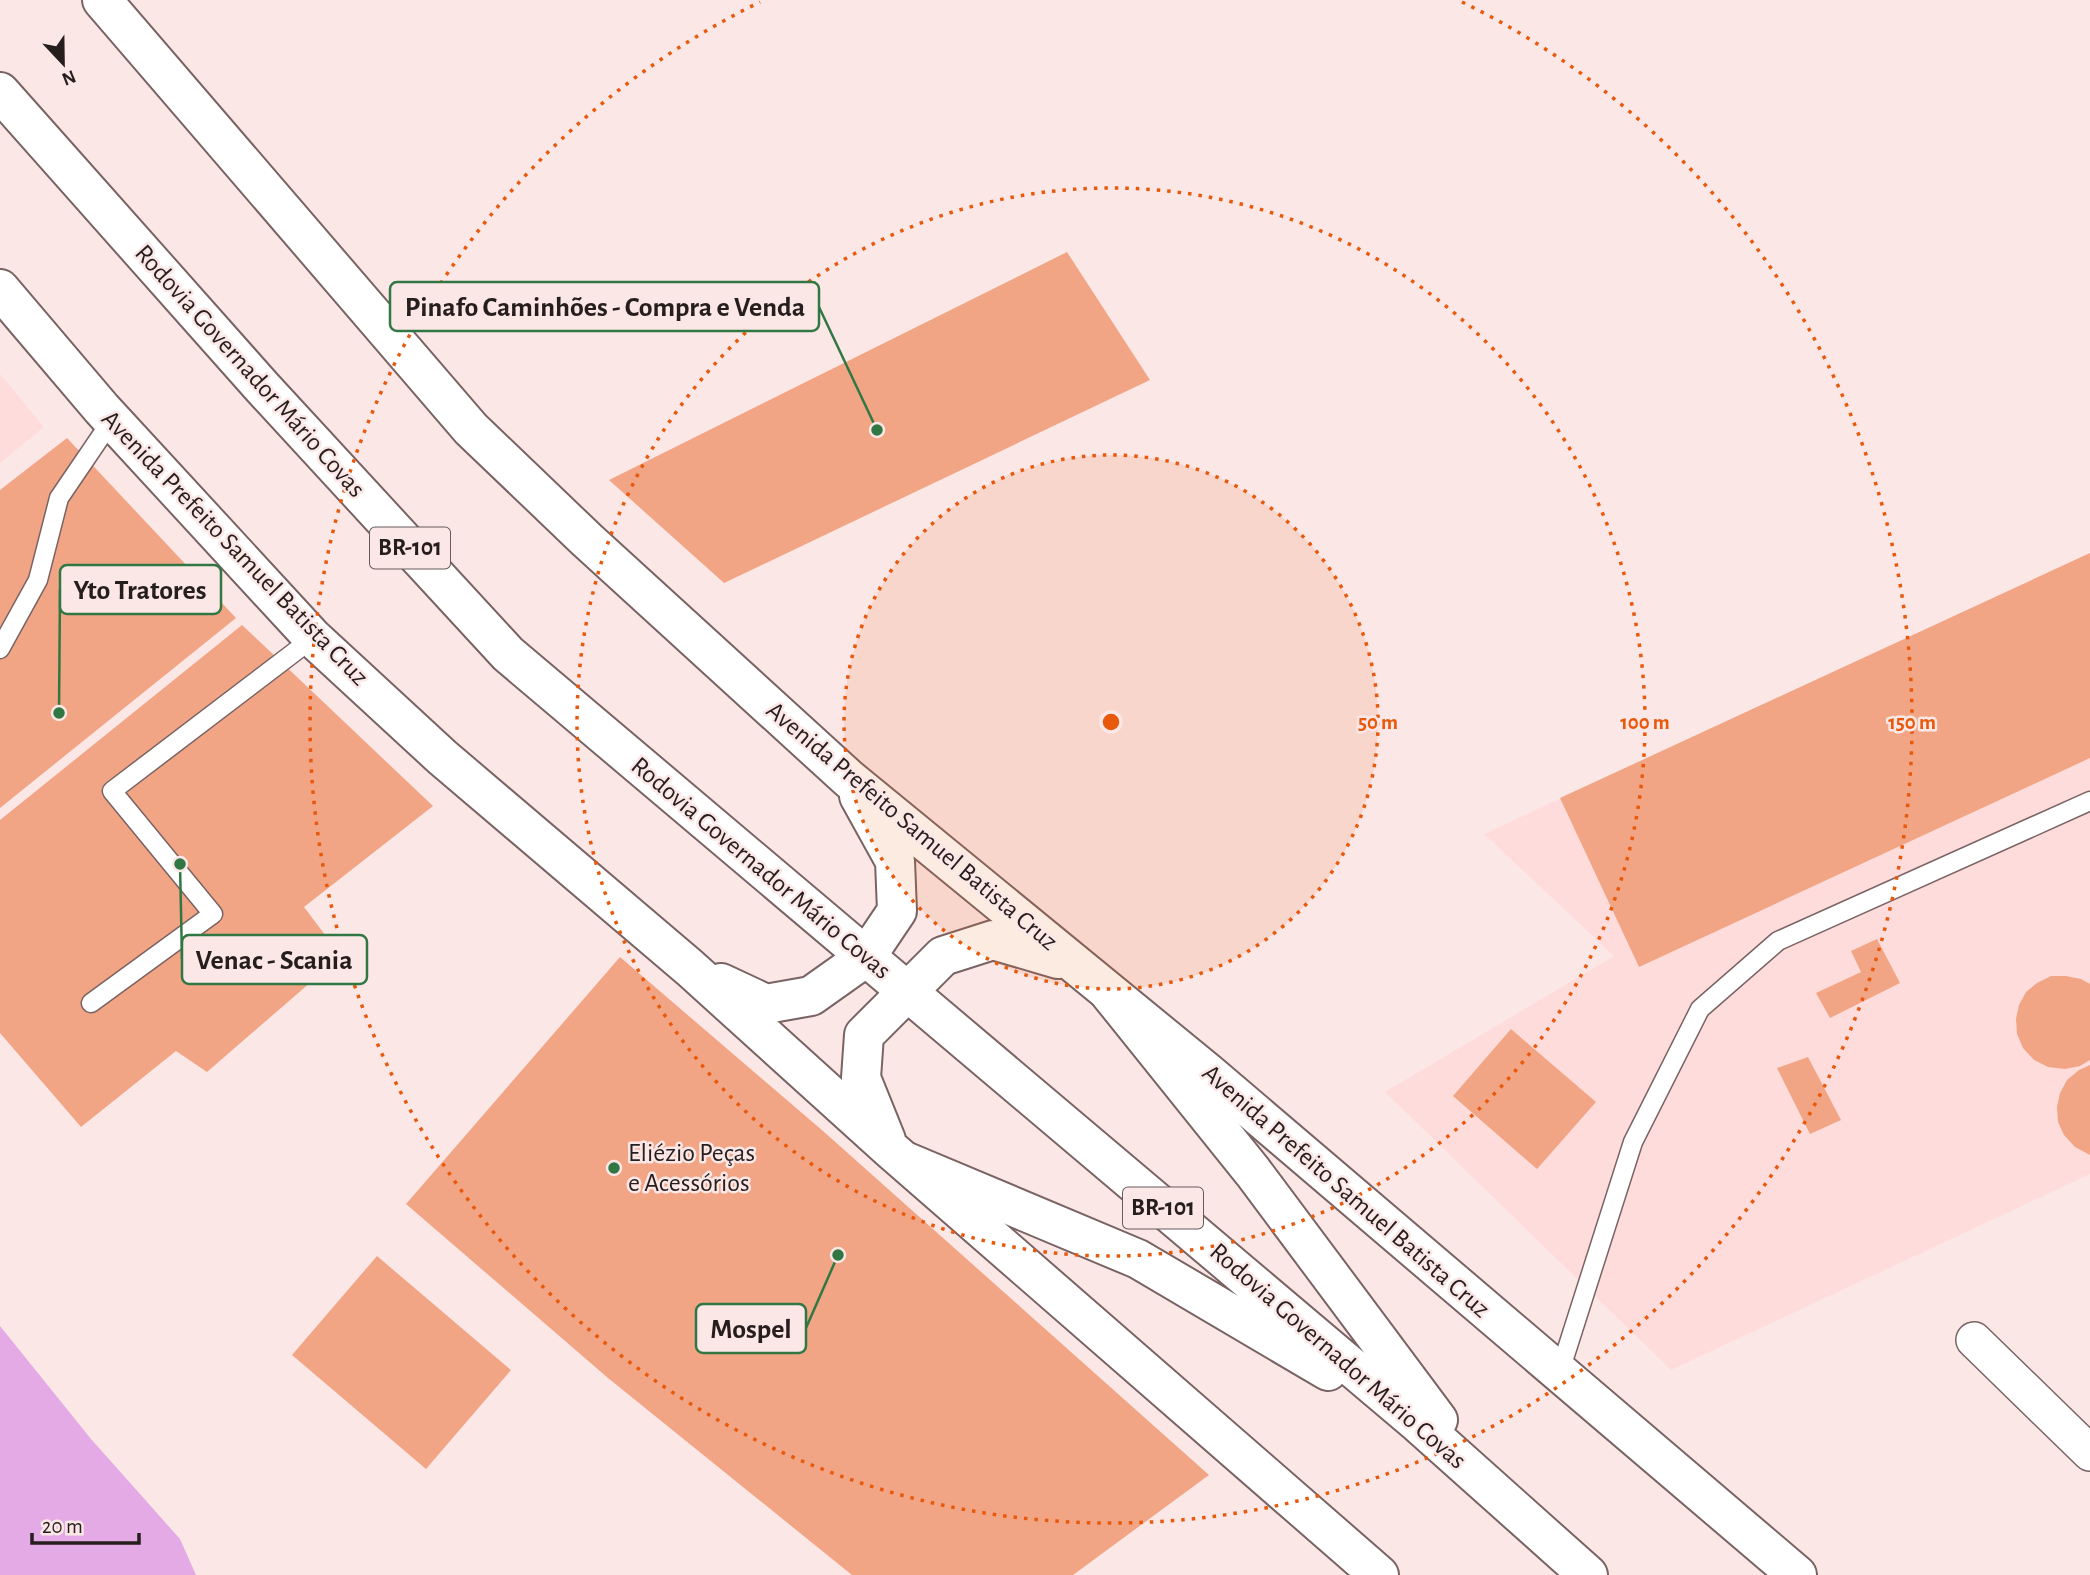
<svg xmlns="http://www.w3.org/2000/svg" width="2090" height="1575" font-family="'Alegreya Sans',sans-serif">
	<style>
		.built { fill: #fedcdb }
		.water { fill: #e4aae5 }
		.building { fill: #f2a584 }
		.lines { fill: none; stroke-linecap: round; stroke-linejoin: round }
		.service-casing { stroke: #796363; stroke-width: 21 }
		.minor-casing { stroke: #796363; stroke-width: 38 }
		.primary-casing { stroke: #796363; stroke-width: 42 }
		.trunk-casing { stroke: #796363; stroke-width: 42 }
		.service { stroke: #fff; stroke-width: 18 }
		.minor { stroke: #fff; stroke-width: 35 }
		.primary { stroke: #fff; stroke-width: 38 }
		.trunk { stroke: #fff; stroke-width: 38 }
		.ring { fill: none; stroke: #e8590c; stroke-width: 3.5; stroke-dasharray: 3.5 7 }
		.poi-dot { fill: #317743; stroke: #fce7e7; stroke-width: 2.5 }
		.labels { text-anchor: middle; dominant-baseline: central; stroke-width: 5; stroke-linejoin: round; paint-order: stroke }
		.shield { fill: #fce7e7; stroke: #665a5a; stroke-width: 2 }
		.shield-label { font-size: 24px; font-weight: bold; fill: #261d1d }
		.street-label { font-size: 26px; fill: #261d1d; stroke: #fce7e7 }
		.poi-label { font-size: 26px; fill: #261d1d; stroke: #fce7e7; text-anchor: start }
		.centre { fill: #e8590c; stroke: #fce7e7; stroke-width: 3.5 }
		.ring-label { font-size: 21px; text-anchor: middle; font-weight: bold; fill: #e8590c; stroke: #fce7e7; stroke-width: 5; stroke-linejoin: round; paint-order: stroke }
		.leader { fill: none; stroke: #317743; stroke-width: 2.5 }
		.callout-dot { fill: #317743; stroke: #fce7e7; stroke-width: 2.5 }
		.callout { fill: #fce7e7; stroke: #317743; stroke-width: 2.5 }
		.callout-label { font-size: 28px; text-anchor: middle; font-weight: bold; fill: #261d1d }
	</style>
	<rect width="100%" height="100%" fill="#fce7e7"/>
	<path class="built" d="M 0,374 L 44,427 L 0,463 Z
		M 2090,553 L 2090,1174 L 1671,1370 L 1385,1092 L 1614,956 L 1484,834 Z"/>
	<path class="water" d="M 0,1326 L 91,1439 L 180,1539 L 196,1575 L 0,1575 Z"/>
	<path class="building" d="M 1067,252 L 1150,380 L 724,583 L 609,480 Z
		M 67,438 L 236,618 L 0,808 L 0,490 Z
		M 2090,553 L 2090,758 L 1639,967 L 1560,798 Z
		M 242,625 L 433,806 L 304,907 L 341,956 L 207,1072 L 176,1051 L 81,1127 L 0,1033 L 0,820 Z
		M 1877,939 L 1900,983 L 1830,1018 L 1816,993 L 1861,972 L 1851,951 Z
		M 620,957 L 823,1131 L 1209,1475 L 1073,1575 L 852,1575 L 608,1378 L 406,1204 Z
		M 2051,976 L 2066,976 L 2081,979 L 2090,984 L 2090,1060 L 2080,1066 L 2065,1069 L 2048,1067 L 2034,1060 L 2023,1048 L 2017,1034 L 2016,1019 L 2019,1005 L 2026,992 L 2037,983 Z
		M 1511,1029 L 1596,1102 L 1537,1169 L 1453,1096 Z
		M 1808,1057 L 1841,1120 L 1810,1134 L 1777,1068 Z
		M 2090,1065 L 2090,1155 L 2075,1147 L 2064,1135 L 2058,1122 L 2057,1107 L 2060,1093 L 2067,1080 L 2079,1070 Z
		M 377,1256 L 511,1370 L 426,1469 L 292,1355 Z"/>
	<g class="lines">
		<defs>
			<path id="service" d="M 0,649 L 38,580 L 59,498 L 112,420
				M 91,1003 L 213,914 L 112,791 L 313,638
				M 1559,1374 L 1633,1142 L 1700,1009 L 1778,941 L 2090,801"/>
			<path id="minor" d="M 1974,1340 L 2090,1453"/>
			<path id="primary" d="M 102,0 L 471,429 L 587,540 L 849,779 L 1208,1073 L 1797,1575
				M 0,289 L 102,409 L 313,638 L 442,757 L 690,968 L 890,1149 L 1379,1575
				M 721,983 L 766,1004 L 811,996 L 866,957 L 897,911 L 895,861 L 859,796
				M 886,1140 L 861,1078 L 864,1035 L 943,956 L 993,940 L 1058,959"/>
			<path id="trunk" d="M 0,92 L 262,387 L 508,654 L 1419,1424 L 1588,1575
				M 1110,994 L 1253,1172 L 1438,1420
				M 907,1162 L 1138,1259 L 1328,1371"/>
		</defs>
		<use href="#service" class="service-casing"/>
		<use href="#minor" class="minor-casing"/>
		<use href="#primary" class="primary-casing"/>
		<use href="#trunk" class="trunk-casing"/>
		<use href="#service" class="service"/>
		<use href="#minor" class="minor"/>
		<use href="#primary" class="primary"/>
		<use href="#trunk" class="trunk"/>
	</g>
	<circle cx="1111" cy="722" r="267" fill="#e8590c" fill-opacity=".12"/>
	<g class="ring">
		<circle cx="1111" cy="722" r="267"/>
		<circle cx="1111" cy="722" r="534"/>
		<path d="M1462 2A801 801 0 1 1 760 2"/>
	</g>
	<circle class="poi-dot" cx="614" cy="1168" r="7"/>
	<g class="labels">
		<g class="shield">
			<rect x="370" y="527.5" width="80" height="41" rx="5"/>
			<rect x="1123" y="1187.5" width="80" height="41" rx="5"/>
		</g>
		<g class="shield-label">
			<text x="410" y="548">BR-101</text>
			<text x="1163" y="1208">BR-101</text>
		</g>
		<g class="street-label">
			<text transform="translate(250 371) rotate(48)">Rodovia Governador Mário Covas</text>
			<text transform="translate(235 548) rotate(46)">Avenida Prefeito Samuel Batista Cruz</text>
			<text transform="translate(912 826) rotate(40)">Avenida Prefeito Samuel Batista Cruz</text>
			<text transform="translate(761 868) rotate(40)">Rodovia Governador Mário Covas</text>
			<text transform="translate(1346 1191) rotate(41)">Avenida Prefeito Samuel Batista Cruz</text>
			<text transform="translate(1338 1356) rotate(41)">Rodovia Governador Mário Covas</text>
		</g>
		<g class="poi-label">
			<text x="628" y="1153">Eliézio Peças<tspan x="628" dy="30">e Acessórios</tspan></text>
		</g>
	</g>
	<circle cx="1111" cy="722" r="10" class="centre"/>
	<g class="ring-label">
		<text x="1378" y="729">50 m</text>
		<text x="1645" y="729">100 m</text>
		<text x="1912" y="729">150 m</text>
	</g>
	<path class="leader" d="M877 430L819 307M59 713L60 589M180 864L182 959M838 1255L806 1328"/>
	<g class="callout-dot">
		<circle cx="877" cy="430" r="7"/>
		<circle cx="59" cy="713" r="7"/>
		<circle cx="180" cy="864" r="7"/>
		<circle cx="838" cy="1255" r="7"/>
	</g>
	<g class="callout">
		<rect x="390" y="282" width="429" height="49" rx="7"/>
		<rect x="60" y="565" width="161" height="49" rx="7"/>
		<rect x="182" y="935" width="185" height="49" rx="7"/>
		<rect x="696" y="1304" width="110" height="49" rx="7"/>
	</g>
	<g class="callout-label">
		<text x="605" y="316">Pinafo Caminhões - Compra e Venda</text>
		<text x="140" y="599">Yto Tratores</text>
		<text x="274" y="969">Venac - Scania</text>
		<text x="751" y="1338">Mospel</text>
	</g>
	<g transform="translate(63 63) rotate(158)" stroke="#fce7e7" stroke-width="5" paint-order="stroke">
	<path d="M0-5L12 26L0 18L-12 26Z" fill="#261d1d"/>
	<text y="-10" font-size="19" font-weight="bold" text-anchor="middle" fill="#261d1d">N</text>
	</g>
	<path d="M32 1533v10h107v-10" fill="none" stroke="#261d1d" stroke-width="3.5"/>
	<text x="42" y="1533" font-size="21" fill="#261d1d" stroke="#fce7e7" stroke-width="5" paint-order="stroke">20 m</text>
</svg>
